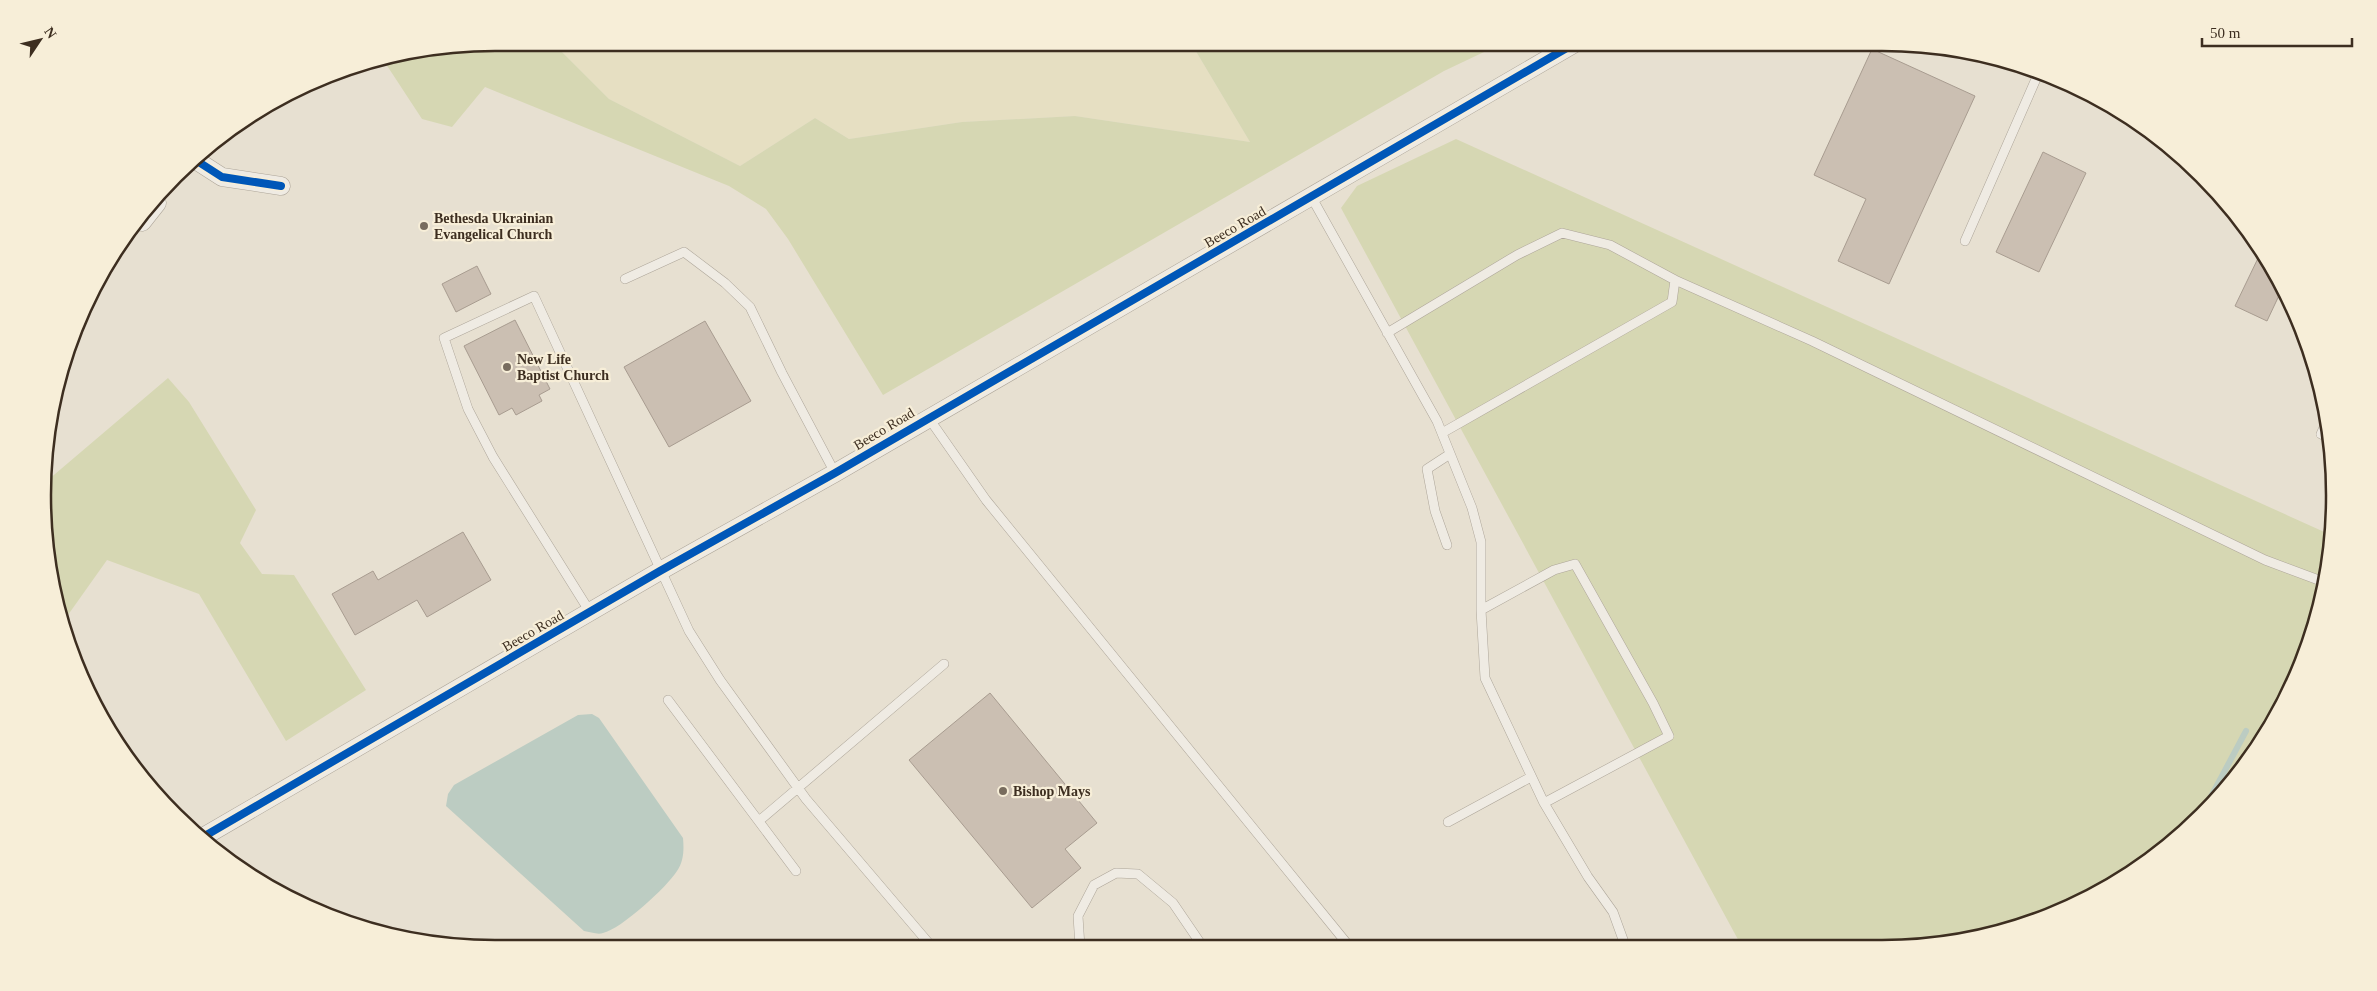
<svg xmlns="http://www.w3.org/2000/svg" width="2377" height="991" font-family="Georgia,serif">
	<style>
		.farmland { fill: #e6dfc2 }
		.green { fill: #d6d7b3 }
		.water { fill: #bcccc2 }
		.lines { fill: none; stroke-linecap: round; stroke-linejoin: round }
		.stream { stroke: #bcccc2; stroke-width: 6 }
		.building { fill: #cbbfb2; stroke: #a89c90 }
		.service-casing { stroke: #ada599; stroke-width: 10 }
		.minor-casing { stroke: #ada599; stroke-width: 19 }
		.service { stroke: #efebe3; stroke-width: 9 }
		.minor { stroke: #efebe3; stroke-width: 18 }
		.cycleway-casing { stroke: #f7eed8; stroke-width: 11 }
		.cycleway { stroke: #0057b8; stroke-width: 8 }
		.poi-dot { fill: #786c5e; stroke: #f7eed8; stroke-width: 2 }
		.labels { text-anchor: middle; dominant-baseline: central; stroke-width: 4.5; stroke-linejoin: round; paint-order: stroke }
		.poi-label { font-size: 14px; font-weight: bold; fill: #3d2e20; stroke: #f7eed8; text-anchor: start }
		.street-label { font-size: 14px; fill: #3d2e20; stroke: #f7eed8 }
		.rim { fill: none; stroke: #3d2e20; stroke-width: 2.5 }
	</style>
	<rect width="100%" height="100%" fill="#e7e0d1"/>
	<path class="farmland" d="M 553,43 L 1191,43 L 1250,142 L 1075,116 L 962,122 L 849,139 L 815,118 L 740,166 L 609,99 Z"/>
	<path class="green" d="M 496,42 L 553,43 L 609,99 L 740,166 L 815,118 L 849,139 L 962,122 L 1075,116 L 1250,142 L 1191,43 L 1503,43 L 1444,71 L 883,395 L 788,239 L 766,209 L 729,186 L 485,87 L 452,127 L 422,119 L 384,61 Z
		M 1456,139 L 2331,535 L 2331,554 L 2311,641 L 2258,747 L 2180,836 L 2082,902 L 1941,945 L 1741,945 L 1341,208 L 1357,186 Z
		M 168,378 L 189,402 L 256,510 L 240,543 L 262,574 L 294,575 L 366,690 L 286,741 L 199,594 L 107,560 L 63,622 L 51,584 L 48,480 Z"/>
	<path class="water" d="M 592,714 L 599,718 L 683,838 C 684,849 684,861 677,871 C 667,887 621,929 603,933 C 598,935 590,932 584,931 L 446,806 L 448,794 L 454,785 L 578,715 Z"/>
	<g class="lines">
		<path class="stream" d="M 2206,806 L 2246,731"/>
	</g>
	<path class="building" d="M 1872,49 L 1975,96 L 1889,284 L 1838,261 L 1866,199 L 1814,175 Z
		M 2043,152 L 2086,173 L 2039,272 L 1996,252 Z
		M 2261,252 L 2283,287 L 2267,321 L 2235,306 Z
		M 477,266 L 491,294 L 456,312 L 442,284 Z
		M 515,320 L 550,389 L 539,395 L 542,401 L 516,415 L 512,408 L 499,415 L 464,346 Z
		M 705,321 L 751,401 L 669,447 L 624,367 Z
		M 463,532 L 491,580 L 427,617 L 417,600 L 355,635 L 332,594 L 373,571 L 378,580 Z
		M 990,693 L 1097,823 L 1065,849 L 1081,868 L 1032,908 L 909,760 Z"/>
	<g class="lines">
		<defs>
			<path id="service" d="M 1312,198 L 1437,421 L 1472,508 L 1481,542 L 1481,610 L 1485,678 L 1544,803 L 1588,877 L 1613,912 L 1625,945
				M 1965,241 L 2039,72
				M 625,279 L 684,252 L 725,283 L 750,307 L 782,373 L 835,473
				M 1387,333 L 1517,255 L 1562,233 L 1610,245 L 1675,280 L 1812,341 L 2265,560 L 2324,582
				M 928,417 L 986,500 L 1349,946
				M 2326,423 L 2321,434 L 2329,438
				M 1442,433 L 1672,302 L 1675,280
				M 1447,545 L 1435,511 L 1427,469 L 1450,454
				M 1481,610 L 1554,570 L 1575,564 L 1653,703 L 1669,736 L 1544,803
				M 590,612 L 493,457 L 468,409 L 444,338 L 534,296 L 689,631 L 720,680 L 806,799 L 932,947
				M 668,700 L 796,871
				M 759,821 L 944,664
				M 1448,822 L 1531,777
				M 1080,947 L 1078,916 L 1094,885 L 1116,873 L 1138,874 L 1173,903 L 1203,947"/>
			<path id="minor" d="M 194,159 L 222,177 L 281,186
				M 142,222 L 157,203
				M 203,837 L 660,571 L 835,473 L 1577,42"/>
		</defs>
		<use href="#service" class="service-casing"/>
		<use href="#minor" class="minor-casing"/>
		<use href="#service" class="service"/>
		<use href="#minor" class="minor"/>
		<defs>
			<path id="cycleway" d="M 194,159 L 222,177 L 281,186
				M 203,837 L 660,571 L 835,473 L 1577,42"/>
		</defs>
		<use href="#cycleway" class="cycleway-casing"/>
		<use href="#cycleway" class="cycleway"/>
	</g>
	<g class="poi-dot">
		<circle cx="424" cy="226" r="5"/>
		<circle cx="507" cy="367" r="5"/>
		<circle cx="1003" cy="791" r="5"/>
	</g>
	<g class="labels">
		<g class="poi-label">
			<text x="434" y="218">Bethesda Ukrainian<tspan x="434" dy="16">Evangelical Church</tspan></text>
			<text x="517" y="359">New Life<tspan x="517" dy="16">Baptist Church</tspan></text>
			<text x="1013" y="791">Bishop Mays</text>
		</g>
		<g class="street-label">
			<text transform="translate(1235 227) rotate(-30)">Beeco Road</text>
			<text transform="translate(884 429) rotate(-31)">Beeco Road</text>
			<text transform="translate(533 631) rotate(-30)">Beeco Road</text>
		</g>
	</g>
	<path d="M0 0H2377V991H0ZM495 51H1882A444 444 0 0 1 2326 495V496A444 444 0 0 1 1882 940H495A444 444 0 0 1 51 496V495A444 444 0 0 1 495 51Z" fill="#f7eed8" fill-rule="evenodd"/>
	<path class="rim" d="M495 51H1882A444 444 0 0 1 2326 495V496A444 444 0 0 1 1882 940H495A444 444 0 0 1 51 496V495A444 444 0 0 1 495 51Z"/>
	<g transform="translate(40 40) rotate(55)" stroke="#f7eed8" stroke-width="4" paint-order="stroke">
	<path d="M0-4L9 19L0 12L-9 19Z" fill="#3d2e20"/>
	<text y="-8" font-size="14" font-weight="bold" text-anchor="middle" fill="#3d2e20">N</text>
	</g>
	<path d="M2202 38v8h150v-8" fill="none" stroke="#3d2e20" stroke-width="2.5"/>
	<text x="2210" y="38" font-size="15" fill="#3d2e20" stroke="#f7eed8" stroke-width="4" paint-order="stroke">50 m</text>
</svg>
